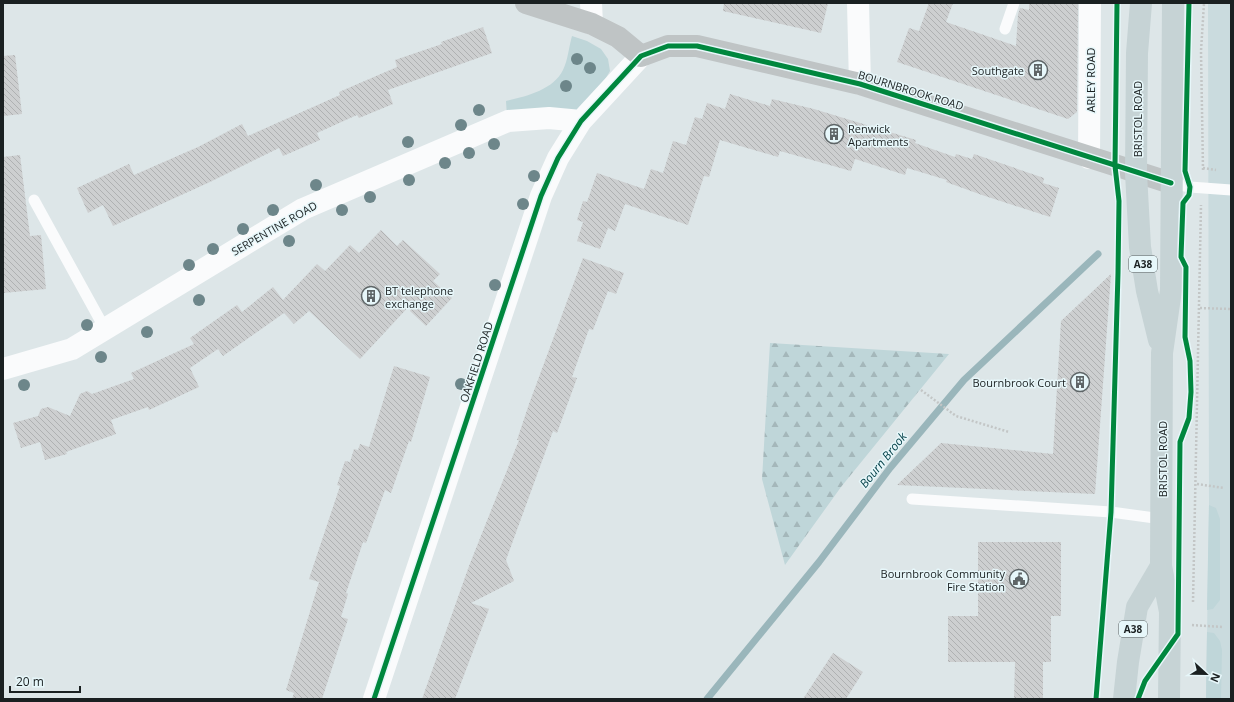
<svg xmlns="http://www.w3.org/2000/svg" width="1234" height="702" font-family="'Open Sans',sans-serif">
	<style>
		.built { fill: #cadbde }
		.grass { fill: #bfd6d9 }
		.forest { fill: url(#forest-firs) }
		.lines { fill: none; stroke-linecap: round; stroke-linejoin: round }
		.stream { stroke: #9ab6bb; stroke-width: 7 }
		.building { fill: url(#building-back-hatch) }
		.path { stroke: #c3c6c6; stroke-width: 2.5; stroke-dasharray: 2 2; stroke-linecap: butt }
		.lane { stroke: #fafbfc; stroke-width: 11 }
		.street { stroke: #fafbfc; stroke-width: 22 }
		.secondary { stroke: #bfc4c5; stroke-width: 22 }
		.highway { stroke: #c6d3d5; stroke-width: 22 }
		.cycleway-casing { stroke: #e7f7fa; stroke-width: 8 }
		.cycleway { stroke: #00873e; stroke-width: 5 }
		.tree { fill: #6d868a }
		.labels { text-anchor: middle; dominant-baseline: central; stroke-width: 3; stroke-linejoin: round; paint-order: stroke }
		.shield { fill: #e7f7fa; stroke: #586062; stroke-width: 1 }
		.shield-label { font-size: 10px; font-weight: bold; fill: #1a2021 }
		.poi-label { font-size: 11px; fill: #1a2021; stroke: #e7f7fa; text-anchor: end }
		.street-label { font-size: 11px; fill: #1a2021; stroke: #e7f7fa }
		.water-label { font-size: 12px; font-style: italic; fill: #003e46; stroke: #e7f7fa }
	</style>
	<defs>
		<pattern id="forest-firs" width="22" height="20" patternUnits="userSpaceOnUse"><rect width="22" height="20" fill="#bfd6d9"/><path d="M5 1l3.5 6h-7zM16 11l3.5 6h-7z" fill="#a4b7ba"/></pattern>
		<pattern id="building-back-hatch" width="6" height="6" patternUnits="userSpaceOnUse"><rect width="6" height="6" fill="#cdcfd0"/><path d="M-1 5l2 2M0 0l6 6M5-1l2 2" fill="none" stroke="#afb1b2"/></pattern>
	</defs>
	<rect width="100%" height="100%" fill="#dde6e8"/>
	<path class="built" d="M 1208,3 L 1231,3 L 1231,699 L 1206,699 L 1209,505 Z"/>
	<path class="grass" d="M 572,36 L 587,41 L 601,49 L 608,59 L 610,71 L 593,100 L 582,110 L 507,117 L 506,101 C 527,96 553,90 563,70 C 568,60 569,46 572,36 Z
		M 1209,505 L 1216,508 L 1220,519 L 1220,600 L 1213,609 L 1207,610 Z
		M 1207,632 L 1214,633 L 1220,641 L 1222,650 L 1221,699 L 1206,699 Z"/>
	<path class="forest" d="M 770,343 L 949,354 L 841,487 L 785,565 L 762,479 Z"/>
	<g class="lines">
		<path class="stream" d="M 707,699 L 819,562 L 890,468 L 964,380 L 1098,254"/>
	</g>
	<path class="building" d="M 724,3 L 828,3 L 821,33 L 723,11 Z
		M 929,3 L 953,3 L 946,22 L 1016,46 L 1018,14 L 1020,8 L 1029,10 L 1029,3 L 1078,3 L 1077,112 L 1068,119 L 897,62 L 909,28 L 919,31 Z
		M 483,27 L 492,53 L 388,90 L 393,104 L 359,118 L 357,115 L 317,133 L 320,140 L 283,156 L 279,148 L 210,182 L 113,226 L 103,205 L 88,213 L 77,188 L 129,164 L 134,175 L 198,147 L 242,124 L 248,136 L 340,95 L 339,92 L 397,67 L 395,60 L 442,44 L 441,42 Z
		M 15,55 L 22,114 L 3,116 L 3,56 Z
		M 730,94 L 770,106 L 772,99 L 814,109 L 916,140 L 915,143 L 955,157 L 956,154 L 972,159 L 974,154 L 1044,178 L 1043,183 L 1059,188 L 1050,217 L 982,195 L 946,182 L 947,180 L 907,168 L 905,175 L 855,159 L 851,171 L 780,151 L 778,157 L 720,140 L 709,177 L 704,176 L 688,225 L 625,204 L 615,231 L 608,228 L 600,249 L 577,241 L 583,222 L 577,220 L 583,201 L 587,202 L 597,173 L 644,189 L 651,169 L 663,173 L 673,141 L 686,145 L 695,117 L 702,119 L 707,103 L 725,109 Z
		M 20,155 L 30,236 L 41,235 L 46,289 L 3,293 L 3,157 Z
		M 381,230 L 397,246 L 403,240 L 440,274 L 433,281 L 452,298 L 426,326 L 410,311 L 413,302 L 360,359 L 309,311 L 294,324 L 284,313 L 223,356 L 218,349 L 190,368 L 199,387 L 149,410 L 148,407 L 111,420 L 116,434 L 66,452 L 67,454 L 45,460 L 40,442 L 21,448 L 13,423 L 38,416 L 41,409 L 48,407 L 70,416 L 80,394 L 87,391 L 92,394 L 134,379 L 131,373 L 194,344 L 190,338 L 237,305 L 242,312 L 273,287 L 283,300 L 317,264 L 325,271 L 350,245 L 359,253 Z
		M 583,258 L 624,273 L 616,294 L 608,291 L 593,330 L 589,329 L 572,377 L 577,378 L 557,433 L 553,431 L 506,560 L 514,581 L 471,603 L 489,609 L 455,699 L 422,699 L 469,566 L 519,440 L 517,440 L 529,404 Z
		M 1111,274 L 1095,494 L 897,485 L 941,443 L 1053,454 L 1061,321 Z
		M 394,366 L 430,377 L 411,442 L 409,441 L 391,493 L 385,490 L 366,543 L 363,542 L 346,593 L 348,594 L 341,617 L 348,619 L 322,699 L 292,699 L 294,693 L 286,690 L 319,582 L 309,579 L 340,486 L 337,485 L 345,461 L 350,462 L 354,449 L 358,450 L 360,444 L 369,447 Z
		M 978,542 L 1061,542 L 1061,616 L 1051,616 L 1051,662 L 1043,662 L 1043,699 L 1014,699 L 1015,662 L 948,662 L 948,616 L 978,616 Z
		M 833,653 L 863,672 L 846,699 L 803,699 Z"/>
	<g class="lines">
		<path class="path" d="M 1203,168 L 1216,170
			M 1203,170 L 1201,51 L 1204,3
			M 1200,308 L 1231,309
			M 921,390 L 956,416 L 1009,432
			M 1197,484 L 1224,488
			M 1193,602 L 1201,205
			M 1192,625 L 1223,627"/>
		<path class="lane" d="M 1005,29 L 1014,3
			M 1171,183 L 1190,187 L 1231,190
			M 34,200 L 105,329
			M 912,499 L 1111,512 L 1162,519"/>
		<path class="street" d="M 591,3 L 592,24
			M 858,3 L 860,84
			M 1089,158 L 1090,3
			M 3,369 L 72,349 L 303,209 L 508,121 L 549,118 L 581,121
			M 374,699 L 541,196 L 558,158 L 581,121 L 641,56"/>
		<path class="secondary" d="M 526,3 L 592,24 L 618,37 L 641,56 L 668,46 L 697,46 L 860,84 L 1171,183"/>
		<path class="highway" d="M 1141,3 L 1137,53 L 1136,173 L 1140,247 L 1147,291 L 1159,340
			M 1124,699 L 1128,662 L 1137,607 L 1161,566
			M 1169,699 L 1170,612 L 1161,566 L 1162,353 L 1171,290 L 1173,3"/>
		<defs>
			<path id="cycleway" d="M 374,699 L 541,196 L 558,158 L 581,121 L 641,56 L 668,46 L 697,46 L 860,84 L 1171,183
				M 1096,699 L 1111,512 L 1118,273 L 1119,201 L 1115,166 L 1117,3
				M 1138,699 L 1145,681 L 1178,634 L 1180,442 L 1189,418 L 1191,392 L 1190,361 L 1185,337 L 1186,267 L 1181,257 L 1183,203 L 1189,195 L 1190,187 L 1185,171 L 1189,3"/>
		</defs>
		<use href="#cycleway" class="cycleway-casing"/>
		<use href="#cycleway" class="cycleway"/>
	</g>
	<g class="tree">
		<circle cx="577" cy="59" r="6"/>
		<circle cx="590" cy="68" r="6"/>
		<circle cx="566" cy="86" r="6"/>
		<circle cx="479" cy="110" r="6"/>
		<circle cx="461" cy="125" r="6"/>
		<circle cx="408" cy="142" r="6"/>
		<circle cx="494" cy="144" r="6"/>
		<circle cx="469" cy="153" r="6"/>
		<circle cx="445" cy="163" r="6"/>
		<circle cx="534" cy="176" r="6"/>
		<circle cx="409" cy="180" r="6"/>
		<circle cx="316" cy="185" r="6"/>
		<circle cx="370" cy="197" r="6"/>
		<circle cx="523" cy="204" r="6"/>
		<circle cx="273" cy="210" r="6"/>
		<circle cx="342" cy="210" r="6"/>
		<circle cx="243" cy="229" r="6"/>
		<circle cx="289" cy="241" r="6"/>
		<circle cx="213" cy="249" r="6"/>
		<circle cx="189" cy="265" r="6"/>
		<circle cx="495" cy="285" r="6"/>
		<circle cx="199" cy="300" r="6"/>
		<circle cx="87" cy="325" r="6"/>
		<circle cx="147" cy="332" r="6"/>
		<circle cx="101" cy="357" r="6"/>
		<circle cx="461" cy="384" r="6"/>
		<circle cx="24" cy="385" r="6"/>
	</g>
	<defs>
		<symbol id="building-ring" viewBox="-11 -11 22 22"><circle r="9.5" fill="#e7f7fa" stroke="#5e6567" stroke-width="1.5"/><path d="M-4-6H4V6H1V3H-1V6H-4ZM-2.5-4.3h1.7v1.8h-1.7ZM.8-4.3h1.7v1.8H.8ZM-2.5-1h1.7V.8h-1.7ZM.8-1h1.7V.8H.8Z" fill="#5e6567"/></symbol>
		<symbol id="civic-ring" viewBox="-11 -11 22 22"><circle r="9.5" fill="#e7f7fa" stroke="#5e6567" stroke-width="1.5"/><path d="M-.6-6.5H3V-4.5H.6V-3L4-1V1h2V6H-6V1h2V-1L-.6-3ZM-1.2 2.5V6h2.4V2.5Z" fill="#5e6567"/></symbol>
	</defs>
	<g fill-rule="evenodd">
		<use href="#building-ring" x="1027" y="59" width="22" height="22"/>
		<use href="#building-ring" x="823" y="123" width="22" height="22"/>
		<use href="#building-ring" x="360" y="285" width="22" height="22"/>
		<use href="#building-ring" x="1069" y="371" width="22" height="22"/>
		<use href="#civic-ring" x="1008" y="568" width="22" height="22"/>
	</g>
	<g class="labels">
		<g class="shield">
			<rect x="1129" y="256" width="28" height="16" rx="3"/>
			<rect x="1119" y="621" width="28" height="16" rx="3"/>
		</g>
		<g class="shield-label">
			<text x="1143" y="264">A38</text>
			<text x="1133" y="629">A38</text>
		</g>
		<g class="poi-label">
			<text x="1024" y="70">Southgate</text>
			<text x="848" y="128" text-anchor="start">Renwick<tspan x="848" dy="13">Apartments</tspan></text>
			<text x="385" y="290" text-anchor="start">BT telephone<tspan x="385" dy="13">exchange</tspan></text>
			<text x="1066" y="382">Bournbrook Court</text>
			<text x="1005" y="573">Bournbrook Community<tspan x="1005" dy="13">Fire Station</tspan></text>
		</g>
		<g class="street-label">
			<text transform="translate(1090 80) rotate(-90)">ARLEY ROAD</text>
			<text transform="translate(911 90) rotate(17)">BOURNBROOK ROAD</text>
			<text transform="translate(1137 119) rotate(-90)">BRISTOL ROAD</text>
			<text transform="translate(274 228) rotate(-30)">SERPENTINE ROAD</text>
			<text transform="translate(476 362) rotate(-72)">OAKFIELD ROAD</text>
			<text transform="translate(1162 459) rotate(-90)">BRISTOL ROAD</text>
		</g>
		<g class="water-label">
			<text transform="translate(883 460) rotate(-51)">Bourn Brook</text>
		</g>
	</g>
	<rect width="1234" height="702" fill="none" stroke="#1a2021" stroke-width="8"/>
	<g transform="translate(1206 674) rotate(112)" stroke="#e7f7fa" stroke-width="3" paint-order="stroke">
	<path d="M0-3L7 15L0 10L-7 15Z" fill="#1a2021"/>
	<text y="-6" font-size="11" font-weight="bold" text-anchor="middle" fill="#1a2021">N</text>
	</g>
	<path d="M10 686v6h70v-6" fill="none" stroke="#1a2021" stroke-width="2"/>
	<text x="16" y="686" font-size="12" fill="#1a2021" stroke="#e7f7fa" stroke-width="3" paint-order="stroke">20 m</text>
</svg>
